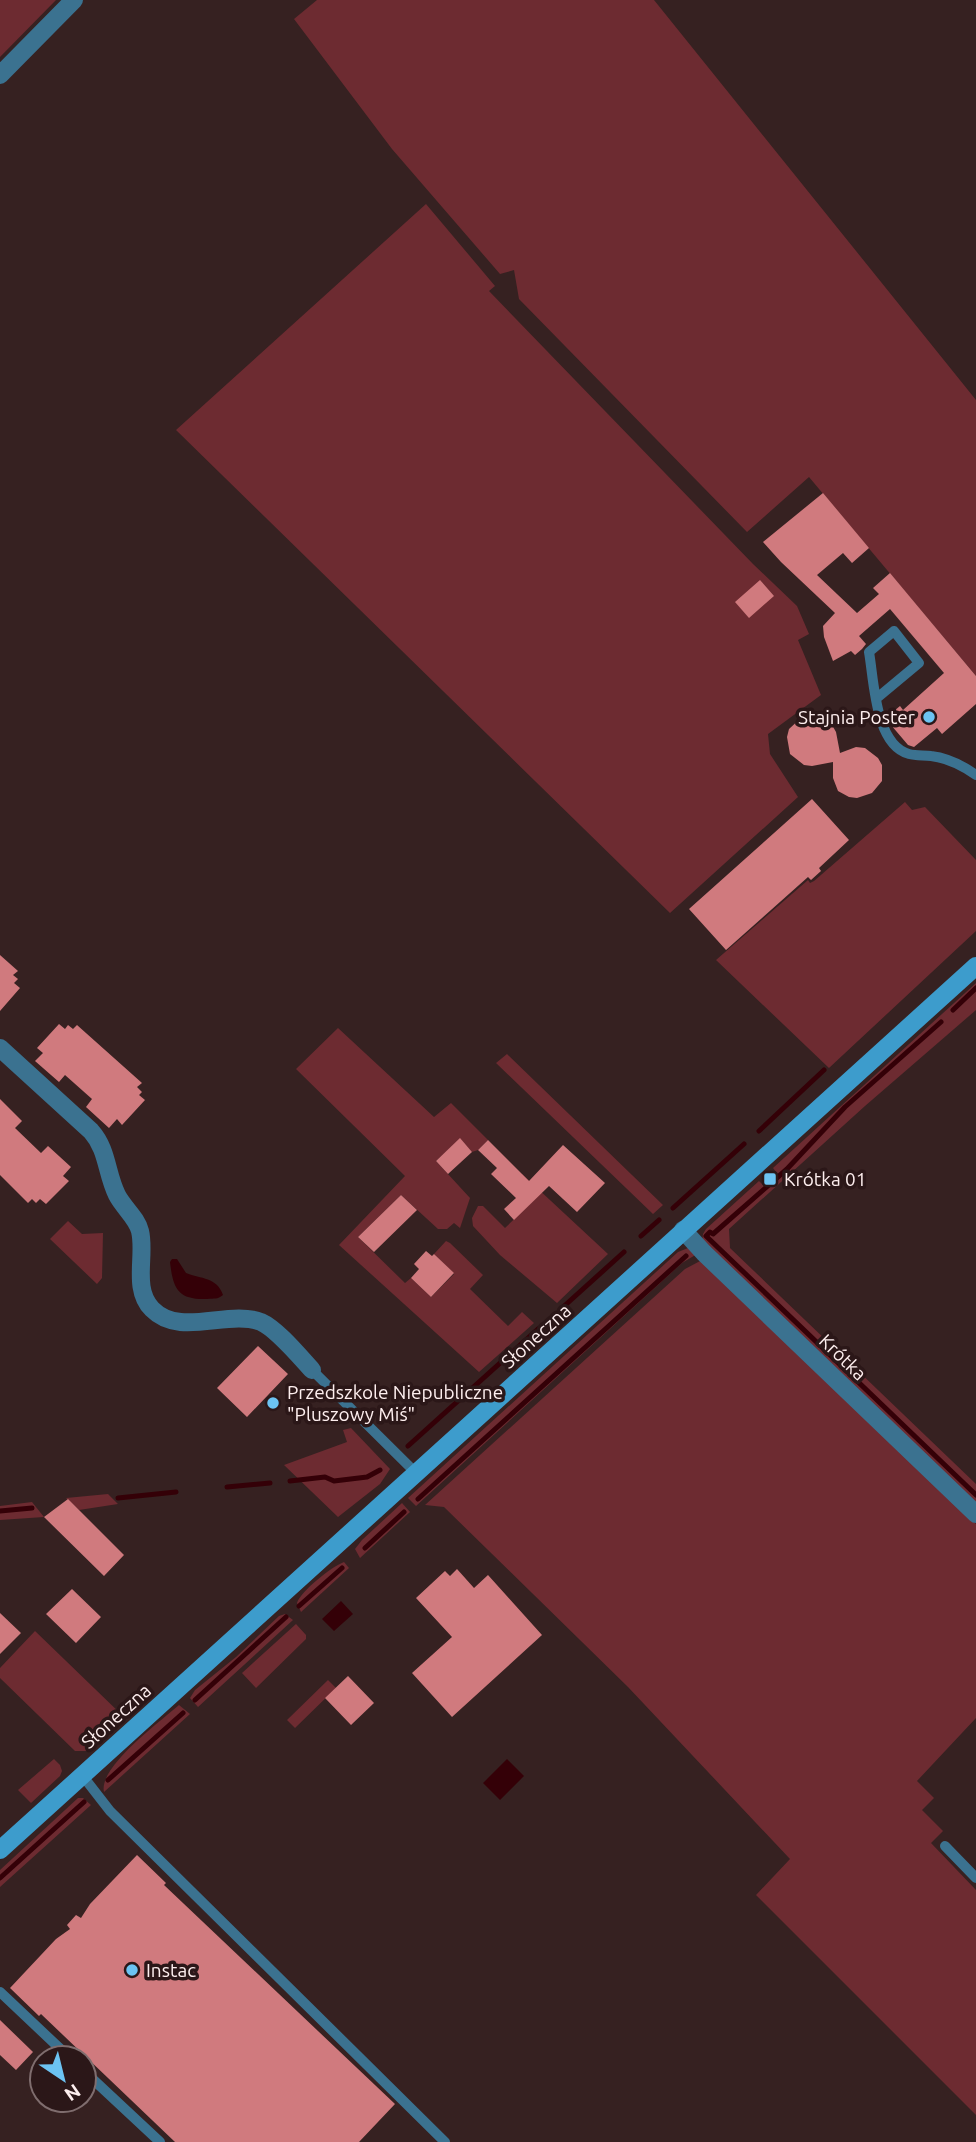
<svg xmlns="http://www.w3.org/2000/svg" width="976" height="2142" font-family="Ubuntu,sans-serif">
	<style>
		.green { fill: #6d2b31 }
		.water { fill: #340007 }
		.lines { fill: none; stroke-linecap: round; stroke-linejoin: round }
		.stream { stroke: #340007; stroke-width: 5 }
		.building { fill: #d07a7e }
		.service { stroke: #3b7290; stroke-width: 10 }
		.minor { stroke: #3b7290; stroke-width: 18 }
		.secondary { stroke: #3d9ccc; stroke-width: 18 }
		.poi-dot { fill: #6cc3f2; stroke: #2b1718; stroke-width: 2.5 }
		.labels { text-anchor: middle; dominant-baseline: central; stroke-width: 7; stroke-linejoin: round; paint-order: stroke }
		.poi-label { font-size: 19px; fill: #feefef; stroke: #2b1718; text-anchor: start }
		.street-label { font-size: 19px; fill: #feefef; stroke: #2b1718 }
	</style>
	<rect width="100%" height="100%" fill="#362121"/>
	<path class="green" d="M 0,0 L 56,0 L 0,57 Z
		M 317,0 L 654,0 L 976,400 L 976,676 L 809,477 L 747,532 L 519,299 L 514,270 L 500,274 L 392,149 L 294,19 Z
		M 426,204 L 495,286 L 489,291 L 753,564 L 797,606 L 809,634 L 798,640 L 821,695 L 768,734 L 770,754 L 798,797 L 670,913 L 176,430 Z
		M 905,802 L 912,810 L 925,807 L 976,860 L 976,931 L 829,1068 L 716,960 L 808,880 L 810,883 L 814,881 Z
		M 976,983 L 976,1010 L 865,1106 L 729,1229 L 730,1248 L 976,1484 L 976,1505 L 702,1242 L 703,1234 L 706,1229 L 759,1181 L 767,1189 L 780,1177 L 773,1168 Z
		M 338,1028 L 434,1117 L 451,1103 L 488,1140 L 478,1150 L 472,1152 L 460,1139 L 436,1161 L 470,1198 L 460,1228 L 454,1223 L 447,1229 L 438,1229 L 401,1195 L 358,1237 L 405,1283 L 411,1278 L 431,1297 L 454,1274 L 434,1254 L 446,1241 L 450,1243 L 483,1275 L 470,1289 L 508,1326 L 522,1312 L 534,1323 L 479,1372 L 339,1245 L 405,1176 L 296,1069 Z
		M 507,1054 L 663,1205 L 653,1214 L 496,1063 Z
		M 522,1174 L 608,1254 L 557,1303 L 500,1255 L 473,1226 L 472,1218 L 478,1206 L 483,1206 L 505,1228 L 531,1203 L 514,1183 Z
		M 68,1221 L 82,1234 L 103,1233 L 102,1278 L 97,1284 L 50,1239 Z
		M 688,1248 L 697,1254 L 682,1263 L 416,1506 L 408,1498 L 678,1252 Z
		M 702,1260 L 976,1524 L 976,1718 L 917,1781 L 934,1798 L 922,1810 L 943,1831 L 931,1843 L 976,1890 L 976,2115 L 756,1895 L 790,1859 L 628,1687 L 444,1507 L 425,1505 L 685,1269 Z
		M 351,1428 L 390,1469 L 380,1484 L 338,1517 L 284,1465 L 347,1442 L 343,1430 Z
		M 108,1494 L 118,1504 L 79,1510 L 66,1498 Z
		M 32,1502 L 44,1517 L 0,1520 L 0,1506 Z
		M 402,1503 L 410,1512 L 360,1558 L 355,1549 L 362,1540 Z
		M 344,1562 L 349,1568 L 301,1612 L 297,1603 C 301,1591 331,1567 344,1562 Z
		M 285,1614 L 293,1620 L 198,1707 L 190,1698 L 195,1690 L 236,1657 L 279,1616 Z
		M 296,1624 L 306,1635 L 306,1639 L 256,1688 L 242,1673 Z
		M 35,1631 L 124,1717 L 87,1751 L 75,1751 L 0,1678 L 0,1668 Z
		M 328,1680 L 336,1688 L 295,1728 L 287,1720 Z
		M 179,1705 L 190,1714 L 104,1792 C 98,1767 161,1721 179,1705 Z
		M 54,1759 L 60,1765 L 62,1771 L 60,1776 L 31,1803 L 18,1790 Z
		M 78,1798 L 83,1798 L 91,1805 L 0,1887 L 0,1870 Z"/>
	<path class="water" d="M 172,1259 L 177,1259 L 186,1273 C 201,1279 217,1277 223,1295 C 217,1300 215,1298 207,1299 C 178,1300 173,1289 170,1262 Z
		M 341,1601 L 353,1614 L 334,1631 L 322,1619 Z
		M 507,1759 L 524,1776 L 500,1800 L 483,1783 Z"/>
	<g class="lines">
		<path class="stream" d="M 953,1010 L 976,988
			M 941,1022 L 845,1107 L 787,1169 L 713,1234 L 710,1232 L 706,1236 L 976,1495
			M 759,1131 L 824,1070
			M 673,1208 L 744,1144
			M 641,1236 L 659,1220
			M 562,1308 L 624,1252
			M 408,1446 L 538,1329
			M 290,1481 L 325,1477 L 334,1481 L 367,1477 L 380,1470
			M 227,1487 L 270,1483
			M 118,1498 L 176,1492
			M 418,1499 L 686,1256
			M 0,1511 L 32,1508
			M 365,1548 L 404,1512
			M 299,1606 L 342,1568
			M 195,1700 L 286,1617
			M 108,1780 L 183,1713
			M 0,1878 L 84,1802"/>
	</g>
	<path class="building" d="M 823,493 L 869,548 L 852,563 L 843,553 L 817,575 L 857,613 L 879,594 L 873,588 L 890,573 L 976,676 L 976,704 L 942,734 L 937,728 L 914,747 L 908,745 L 891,725 L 888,716 L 900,706 L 903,710 L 944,673 L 890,609 L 859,636 L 866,644 L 862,649 L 855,655 L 851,651 L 833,661 L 824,637 L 823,626 L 835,613 L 781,562 L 763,542 Z
		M 760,580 L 774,596 L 749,618 L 735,602 Z
		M 810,715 L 826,720 L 832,725 L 836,732 L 840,753 L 856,747 L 865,748 L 878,758 L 882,765 L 882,781 L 872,793 L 857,798 L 849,797 L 838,791 L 833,778 L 833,762 L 812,766 L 804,765 L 790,754 L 787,737 L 789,729 L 802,717 Z
		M 812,799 L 849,840 L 819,868 L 821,871 L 811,880 L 808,877 L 726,950 L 689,909 Z
		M 0,955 L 18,971 L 13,975 L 18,979 L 14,983 L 20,988 L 0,1011 Z
		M 59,1024 L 65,1029 L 68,1025 L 73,1029 L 77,1025 L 142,1083 L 137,1087 L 142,1092 L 139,1095 L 145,1100 L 122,1125 L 117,1119 L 109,1128 L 86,1107 L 92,1099 L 65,1075 L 59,1082 L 35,1061 L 43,1053 L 37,1048 Z
		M 0,1099 L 22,1121 L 15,1128 L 41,1153 L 48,1146 L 71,1167 L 63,1176 L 69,1181 L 46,1204 L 40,1199 L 36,1203 L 32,1199 L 28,1203 L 0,1175 Z
		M 460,1138 L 472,1152 L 448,1174 L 436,1161 Z
		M 488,1140 L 529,1181 L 563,1145 L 605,1183 L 577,1212 L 549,1186 L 514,1220 L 504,1209 L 516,1198 L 491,1174 L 497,1168 L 478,1150 Z
		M 401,1195 L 417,1210 L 374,1252 L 358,1237 Z
		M 426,1251 L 432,1256 L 434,1254 L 454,1273 L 431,1297 L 411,1278 L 419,1269 L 414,1264 Z
		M 258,1346 L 288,1374 L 247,1417 L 217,1388 Z
		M 68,1499 L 124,1555 L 104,1576 L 44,1517 Z
		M 457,1569 L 474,1588 L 488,1575 L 542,1635 L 452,1717 L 412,1673 L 452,1637 L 416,1598 L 445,1571 L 450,1576 Z
		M 72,1589 L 101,1617 L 76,1643 L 46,1614 Z
		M 0,1613 L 21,1633 L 0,1654 Z
		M 348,1676 L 374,1703 L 351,1725 L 325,1698 Z
		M 137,1855 L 166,1883 L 164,1885 L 395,2104 L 359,2142 L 175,2142 L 41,2014 L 39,2016 L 10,1988 L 56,1939 L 70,1929 L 67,1925 L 76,1915 L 81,1918 L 90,1904 Z
		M 0,2020 L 33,2052 L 16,2070 L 0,2055 Z"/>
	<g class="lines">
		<path class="service" d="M 877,698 L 919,663 L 894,631 L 869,652 C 874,680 875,745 909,754 C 916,756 924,755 931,756 C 948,758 962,765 976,775
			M 312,1370 L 416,1473
			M 82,1775 L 110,1811 L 445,2142
			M 945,1846 L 976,1878
			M 0,1992 L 70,2058
			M 84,2071 L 160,2142"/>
		<path class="minor" d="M 0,75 L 74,0
			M 0,1048 L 91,1131 C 108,1150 106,1173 117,1195 C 123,1207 137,1218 140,1231 C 146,1255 132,1289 152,1309 C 180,1338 228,1309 261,1322 C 277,1329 300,1357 312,1370
			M 683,1230 L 704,1253 L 976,1514"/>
		<path class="secondary" d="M 0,1850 L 976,966"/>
	</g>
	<g class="poi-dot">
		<circle cx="929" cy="717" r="7"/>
		<rect x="763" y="1172" width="14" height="14" rx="3.5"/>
		<circle cx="273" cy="1403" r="7"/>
		<circle cx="132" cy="1970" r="7"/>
	</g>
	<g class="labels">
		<g class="poi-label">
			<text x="915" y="717" text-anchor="end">Stajnia Poster</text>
			<text x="784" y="1179">Krótka 01</text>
			<text x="287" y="1392">Przedszkole Niepubliczne<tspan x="287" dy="22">"Pluszowy Miś"</tspan></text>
			<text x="146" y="1970">Instac</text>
		</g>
		<g class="street-label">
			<text transform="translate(536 1336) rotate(-42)">Słoneczna</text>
			<text transform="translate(843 1357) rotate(44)">Krótka</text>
			<text transform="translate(116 1716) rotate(-42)">Słoneczna</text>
		</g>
	</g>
	<g transform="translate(63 2079) rotate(145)"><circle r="33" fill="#2b1718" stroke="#7f6d6e" stroke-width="2"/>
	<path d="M0-5L12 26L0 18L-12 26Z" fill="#6cc3f2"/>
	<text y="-10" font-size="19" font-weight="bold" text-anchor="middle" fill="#feefef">N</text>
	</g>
</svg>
